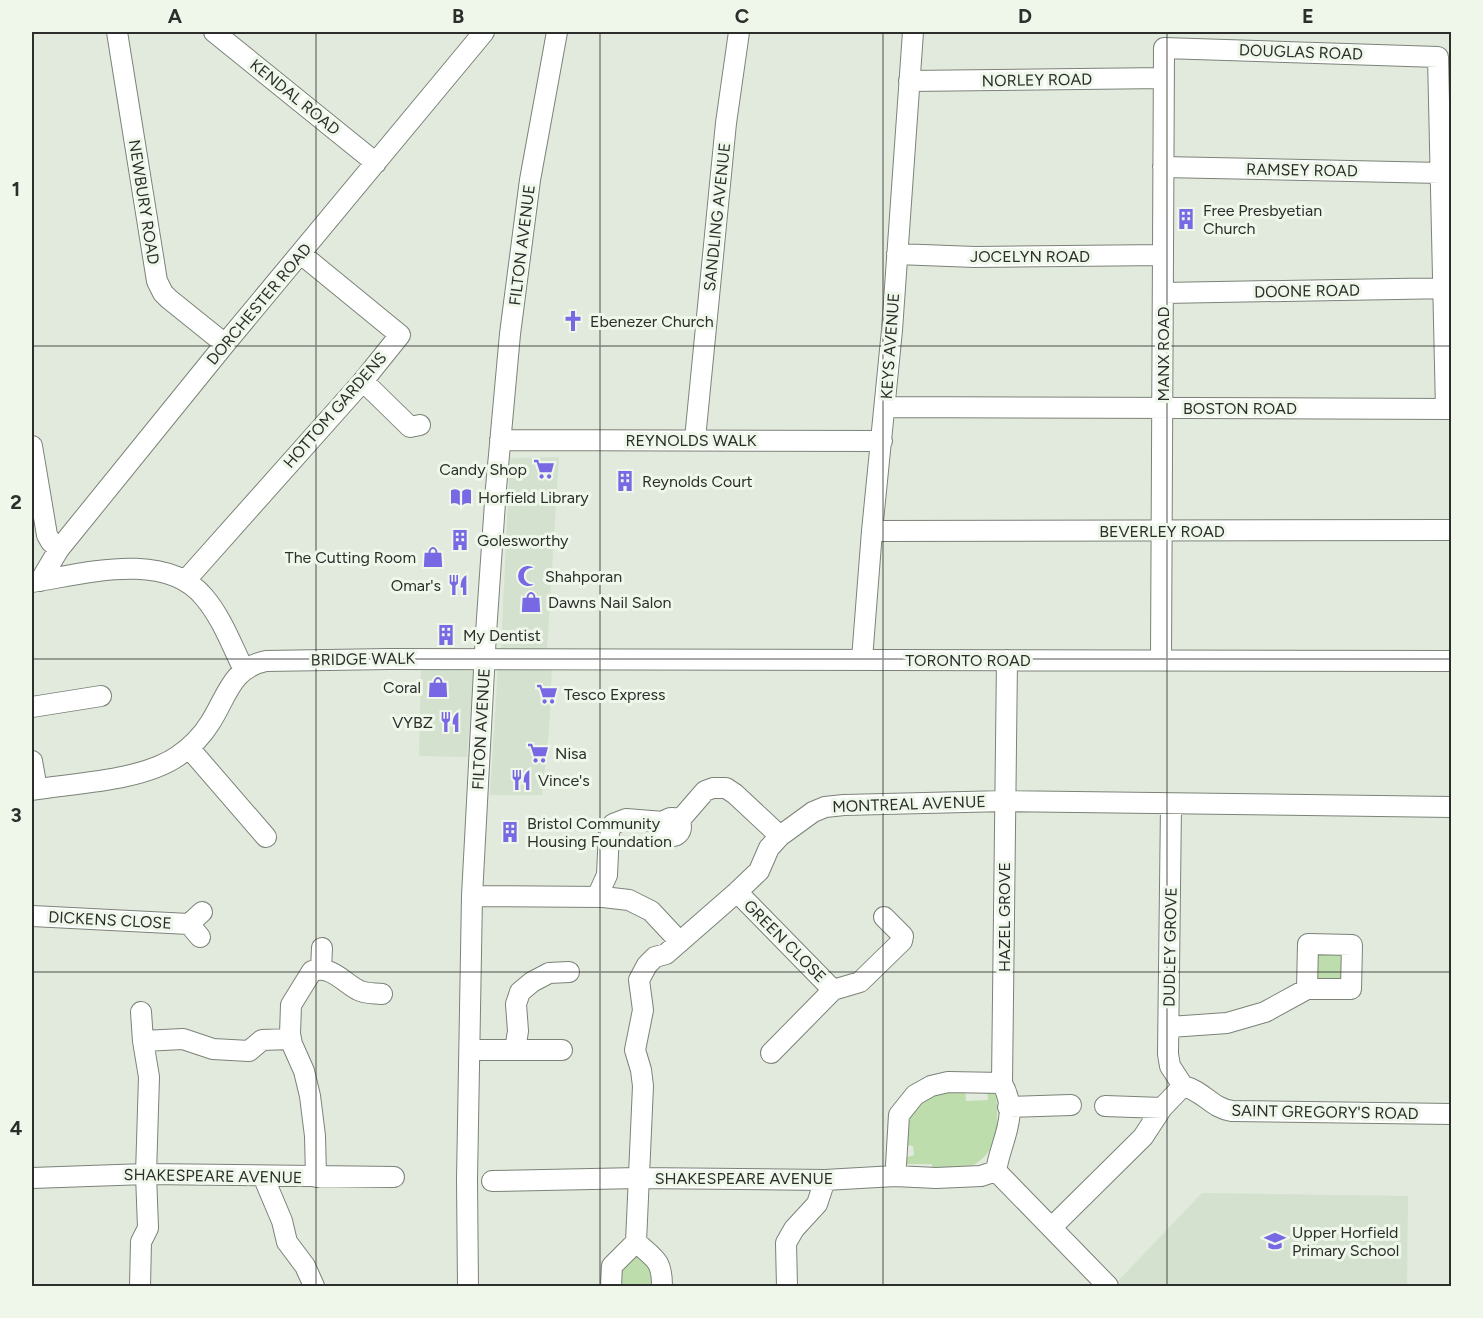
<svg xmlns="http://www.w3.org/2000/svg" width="1483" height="1318" font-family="Figtree,sans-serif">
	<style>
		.built { fill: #d4e1ce }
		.green { fill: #bdddad }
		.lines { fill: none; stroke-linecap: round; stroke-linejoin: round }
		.minor-casing { stroke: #7b8378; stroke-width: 22 }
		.minor { stroke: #fff; stroke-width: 20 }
		.grid { fill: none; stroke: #2b2e2a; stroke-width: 1.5; stroke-opacity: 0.55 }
		.labels { text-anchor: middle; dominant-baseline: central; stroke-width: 6; stroke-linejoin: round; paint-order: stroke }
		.street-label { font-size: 16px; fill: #2b2e2a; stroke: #eff7eb }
		.poi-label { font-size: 16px; fill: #2b2e2a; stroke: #eff7eb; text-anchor: start }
		.neatline { fill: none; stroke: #2b2e2a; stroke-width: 2 }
		.grid-label { font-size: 20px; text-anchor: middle; font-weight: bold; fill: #2b2e2a }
	</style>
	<rect width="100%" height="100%" fill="#e1eadd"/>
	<path class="built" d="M 559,457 L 547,649 L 501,649 L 510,458 Z
		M 498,666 L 552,667 L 549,730 L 542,795 L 490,795 Z
		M 421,668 L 474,669 L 467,757 L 419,756 Z
		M 1202,1193 L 1408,1196 L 1407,1286 L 1124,1286 L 1118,1281 Z"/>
	<path class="green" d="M 1316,951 L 1343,951 L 1343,981 L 1316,981 Z
		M 965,1087 L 966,1101 L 988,1100 L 987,1089 L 993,1090 C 998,1099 997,1108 997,1118 C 998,1139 990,1158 969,1167 C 959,1171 943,1171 932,1172 L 932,1164 L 902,1164 L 902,1159 L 914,1155 L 913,1146 L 906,1145 L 903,1122 L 923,1094 Z
		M 639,1256 L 651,1268 L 651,1286 L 622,1286 L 622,1268 L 628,1257 Z"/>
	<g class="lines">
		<defs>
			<path id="minor" d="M 117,32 L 157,281 L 163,293 L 169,299 L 225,344
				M 214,32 L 376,163
				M 909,81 L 1164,78
				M 1163,167 L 1441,173
				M 897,254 L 975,257 L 1163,255
				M 1163,293 L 1452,288
				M 363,381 L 410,427 L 420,425
				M 885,407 L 1452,409
				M 695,439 L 726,123 L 739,32
				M 500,440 L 882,441
				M 32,446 L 47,535 L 51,542 L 59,549
				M 872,531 L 1452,530
				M 40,581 L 59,549 L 225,344 L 484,32
				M 185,581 L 363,381 L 400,335 L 301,254
				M 32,582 C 84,574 165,550 204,597 C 222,618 232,646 244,670
				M 862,659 L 872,531 L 892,330 L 913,32
				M 1161,660 L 1164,48 L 1438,57 L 1446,409
				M 32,707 L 101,696
				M 189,748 L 266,837
				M 32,761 L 37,789
				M 32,790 C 75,783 142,781 178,756 C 191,747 202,736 210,723 C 227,697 231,668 266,661 L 389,659 L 1452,661
				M 1171,804 L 1168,1054 L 1170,1066 L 1183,1086
				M663 827a9 9 0 1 1 18 0a9 9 0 1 1-18 0Z
				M 679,821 L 705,791 L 713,788 L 726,788 L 735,794 L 780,836
				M 737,892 L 833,990
				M 472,896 L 603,897 L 629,900 L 651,911 L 680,942
				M 597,897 L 607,875 L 609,831 L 613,824 L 626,819 L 664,822
				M 32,916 L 189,924
				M 200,937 L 189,924 L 202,912
				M 321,969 L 322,948
				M 1170,1027 L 1227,1023 L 1265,1012 L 1307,989 L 1351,989 L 1352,945 L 1308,944 L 1307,989
				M 143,1041 L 183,1039 L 213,1049 L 249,1051 L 262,1040 L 290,1039
				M 470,1050 L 562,1050
				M 515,1050 L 518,1031 L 516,1004 L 520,992 L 532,982 L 549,973 L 569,972
				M 771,1053 L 833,990 L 860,982 L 902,941 L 903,936 L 884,917
				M 1183,1086 C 1204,1091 1211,1108 1232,1111 L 1452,1114
				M 1105,1106 L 1162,1108
				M 1008,1107 L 1071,1105
				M 896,1165 L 899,1115 L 915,1095 L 931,1086 L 948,1082 L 1002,1083
				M 996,1171 C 1001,1139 1020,1116 1002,1083 L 1007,660
				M 996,1171 L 1108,1286
				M 263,1176 L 282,1221 L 287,1242 L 305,1266 L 314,1286
				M 316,1177 L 315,1136 L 310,1096 L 304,1071 L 292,1044 L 290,1034 L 291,1005 L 312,971 C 331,965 343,982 358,990 C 365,994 375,993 382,994
				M 32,1178 L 146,1174 L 394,1177
				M 492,1181 L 639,1178 L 825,1180 L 895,1176 L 936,1178 L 981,1176 L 996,1171
				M 1052,1227 L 1143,1137 L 1162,1108 L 1183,1086
				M 636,1242 L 643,1086 L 641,1070 L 635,1050 L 643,1010 L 639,980 L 647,965 L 655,957 L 666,954 L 737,892 L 759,871 L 769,848 L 780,836 L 813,812 L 825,807 L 844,805 L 1005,801 L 1452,807
				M 140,1286 L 141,1242 L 148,1228 L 146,1174 L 149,1077 L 143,1041 L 141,1012
				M 468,1286 L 467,1180 L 472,896 L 486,633 L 496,488 L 510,334 L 530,180 L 557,32
				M 611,1286 L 612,1266 L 636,1242 C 655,1259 662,1260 662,1286
				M 787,1286 L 786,1243 L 794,1229 L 817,1204 L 825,1180"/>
		</defs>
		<use href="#minor" class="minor-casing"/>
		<use href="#minor" class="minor"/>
	</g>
	<path class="grid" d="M 316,32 L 316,1286M 600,32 L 600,1286M 883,32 L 883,1286M 1167,32 L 1167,1286M 32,346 L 1452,346M 32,659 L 1452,659M 32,972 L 1452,972"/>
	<defs>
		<symbol id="building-bare" viewBox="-9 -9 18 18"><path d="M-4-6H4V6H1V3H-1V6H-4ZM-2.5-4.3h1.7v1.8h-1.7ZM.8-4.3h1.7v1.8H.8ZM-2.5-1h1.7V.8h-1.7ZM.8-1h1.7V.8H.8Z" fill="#7868e3" stroke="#eff7eb" stroke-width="2.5" paint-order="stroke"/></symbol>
		<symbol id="church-bare" viewBox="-9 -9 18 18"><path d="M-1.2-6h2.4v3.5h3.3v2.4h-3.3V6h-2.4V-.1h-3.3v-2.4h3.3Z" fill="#7868e3" stroke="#eff7eb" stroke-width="2.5" paint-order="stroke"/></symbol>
		<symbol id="supermarket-bare" viewBox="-9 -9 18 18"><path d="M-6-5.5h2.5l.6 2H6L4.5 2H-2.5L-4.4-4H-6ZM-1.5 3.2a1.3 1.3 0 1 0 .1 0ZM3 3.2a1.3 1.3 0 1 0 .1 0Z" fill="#7868e3" stroke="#eff7eb" stroke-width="2.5" paint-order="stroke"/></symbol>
		<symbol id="library-bare" viewBox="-9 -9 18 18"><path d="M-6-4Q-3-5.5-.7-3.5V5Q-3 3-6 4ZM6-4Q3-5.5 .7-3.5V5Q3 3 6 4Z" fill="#7868e3" stroke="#eff7eb" stroke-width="2.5" paint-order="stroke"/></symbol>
		<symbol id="shop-bare" viewBox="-9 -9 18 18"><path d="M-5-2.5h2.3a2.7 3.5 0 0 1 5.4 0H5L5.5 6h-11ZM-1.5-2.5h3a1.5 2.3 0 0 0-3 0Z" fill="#7868e3" stroke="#eff7eb" stroke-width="2.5" paint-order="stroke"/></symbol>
		<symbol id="mosque-bare" viewBox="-9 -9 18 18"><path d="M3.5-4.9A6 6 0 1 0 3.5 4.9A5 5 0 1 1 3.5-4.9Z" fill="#7868e3" stroke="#eff7eb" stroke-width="2.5" paint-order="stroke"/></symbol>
		<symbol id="restaurant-bare" viewBox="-9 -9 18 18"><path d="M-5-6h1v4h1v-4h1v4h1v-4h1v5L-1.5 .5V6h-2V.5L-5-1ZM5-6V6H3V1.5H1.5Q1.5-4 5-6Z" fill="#7868e3" stroke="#eff7eb" stroke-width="2.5" paint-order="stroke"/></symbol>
		<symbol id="school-bare" viewBox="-9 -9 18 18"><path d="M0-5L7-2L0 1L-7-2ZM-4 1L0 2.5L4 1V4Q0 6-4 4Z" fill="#7868e3" stroke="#eff7eb" stroke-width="2.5" paint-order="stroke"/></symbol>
	</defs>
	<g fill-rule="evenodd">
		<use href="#building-bare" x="1171" y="204" width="30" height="30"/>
		<use href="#church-bare" x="558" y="306" width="30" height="30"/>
		<use href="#supermarket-bare" x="529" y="454" width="30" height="30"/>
		<use href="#building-bare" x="610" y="466" width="30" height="30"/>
		<use href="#library-bare" x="446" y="482" width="30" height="30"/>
		<use href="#building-bare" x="445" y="525" width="30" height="30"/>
		<use href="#shop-bare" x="418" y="542" width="30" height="30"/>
		<use href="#mosque-bare" x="513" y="561" width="30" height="30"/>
		<use href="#restaurant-bare" x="443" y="570" width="30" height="30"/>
		<use href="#shop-bare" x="516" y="587" width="30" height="30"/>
		<use href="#building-bare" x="431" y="620" width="30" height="30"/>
		<use href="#shop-bare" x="423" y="672" width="30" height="30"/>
		<use href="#supermarket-bare" x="532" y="679" width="30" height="30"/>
		<use href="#restaurant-bare" x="435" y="707" width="30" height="30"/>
		<use href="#supermarket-bare" x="523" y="738" width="30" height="30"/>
		<use href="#restaurant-bare" x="506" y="765" width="30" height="30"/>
		<use href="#building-bare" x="495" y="817" width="30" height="30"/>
		<use href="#school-bare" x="1260" y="1226" width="30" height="30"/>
	</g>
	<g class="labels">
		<g class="street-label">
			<text transform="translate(1301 52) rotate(2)">DOUGLAS ROAD</text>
			<text transform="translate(1037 80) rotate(-1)">NORLEY ROAD</text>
			<text transform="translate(295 97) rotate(39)">KENDAL ROAD</text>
			<text transform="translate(1302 170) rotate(1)">RAMSEY ROAD</text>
			<text transform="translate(144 202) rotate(81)">NEWBURY ROAD</text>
			<text transform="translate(717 217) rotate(-84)">SANDLING AVENUE</text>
			<text transform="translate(522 245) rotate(-83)">FILTON AVENUE</text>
			<text x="1030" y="256">JOCELYN ROAD</text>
			<text transform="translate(1307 291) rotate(-1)">DOONE ROAD</text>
			<text transform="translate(259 304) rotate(-50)">DORCHESTER ROAD</text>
			<text transform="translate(890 346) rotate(-86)">KEYS AVENUE</text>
			<text transform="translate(1163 354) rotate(-90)">MANX ROAD</text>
			<text x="1240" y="408">BOSTON ROAD</text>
			<text transform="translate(335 410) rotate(-49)">HOTTOM GARDENS</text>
			<text x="691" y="440">REYNOLDS WALK</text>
			<text x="1162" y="531">BEVERLEY ROAD</text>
			<text transform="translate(363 659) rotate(-1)">BRIDGE WALK</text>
			<text x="968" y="660">TORONTO ROAD</text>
			<text transform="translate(481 729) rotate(-87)">FILTON AVENUE</text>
			<text transform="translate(909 804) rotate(-2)">MONTREAL AVENUE</text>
			<text transform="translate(1004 917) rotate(-90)">HAZEL GROVE</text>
			<text transform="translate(110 920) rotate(3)">DICKENS CLOSE</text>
			<text transform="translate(785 941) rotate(45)">GREEN CLOSE</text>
			<text transform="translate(1170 947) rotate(-89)">DUDLEY GROVE</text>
			<text transform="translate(1325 1112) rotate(1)">SAINT GREGORY'S ROAD</text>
			<text transform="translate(213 1176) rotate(1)">SHAKESPEARE AVENUE</text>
			<text x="744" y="1178">SHAKESPEARE AVENUE</text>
		</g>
		<g class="poi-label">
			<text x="1203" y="210">Free Presbyetian<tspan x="1203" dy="18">Church</tspan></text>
			<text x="590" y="321">Ebenezer Church</text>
			<text x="527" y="469" text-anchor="end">Candy Shop</text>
			<text x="642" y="481">Reynolds Court</text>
			<text x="478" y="497">Horfield Library</text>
			<text x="477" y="540">Golesworthy</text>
			<text x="416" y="557" text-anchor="end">The Cutting Room</text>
			<text x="545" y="576">Shahporan</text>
			<text x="441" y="585" text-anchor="end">Omar's</text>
			<text x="548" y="602">Dawns Nail Salon</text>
			<text x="463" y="635">My Dentist</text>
			<text x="421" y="687" text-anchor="end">Coral</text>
			<text x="564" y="694">Tesco Express</text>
			<text x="433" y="722" text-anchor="end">VYBZ</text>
			<text x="555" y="753">Nisa</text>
			<text x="538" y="780">Vince's</text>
			<text x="527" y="823">Bristol Community<tspan x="527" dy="18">Housing Foundation</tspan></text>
			<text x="1292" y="1232">Upper Horfield<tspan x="1292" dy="18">Primary School</tspan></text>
		</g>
	</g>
	<rect width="1483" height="1318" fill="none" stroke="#eff7eb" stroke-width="66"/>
	<rect x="33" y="33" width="1417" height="1252" class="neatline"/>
	<g class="grid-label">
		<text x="175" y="23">A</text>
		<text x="458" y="23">B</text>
		<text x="742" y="23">C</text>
		<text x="1025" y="23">D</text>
		<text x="1308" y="23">E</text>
		<text x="16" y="196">1</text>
		<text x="16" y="509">2</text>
		<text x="16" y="822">3</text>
		<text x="16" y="1135">4</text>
	</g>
</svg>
